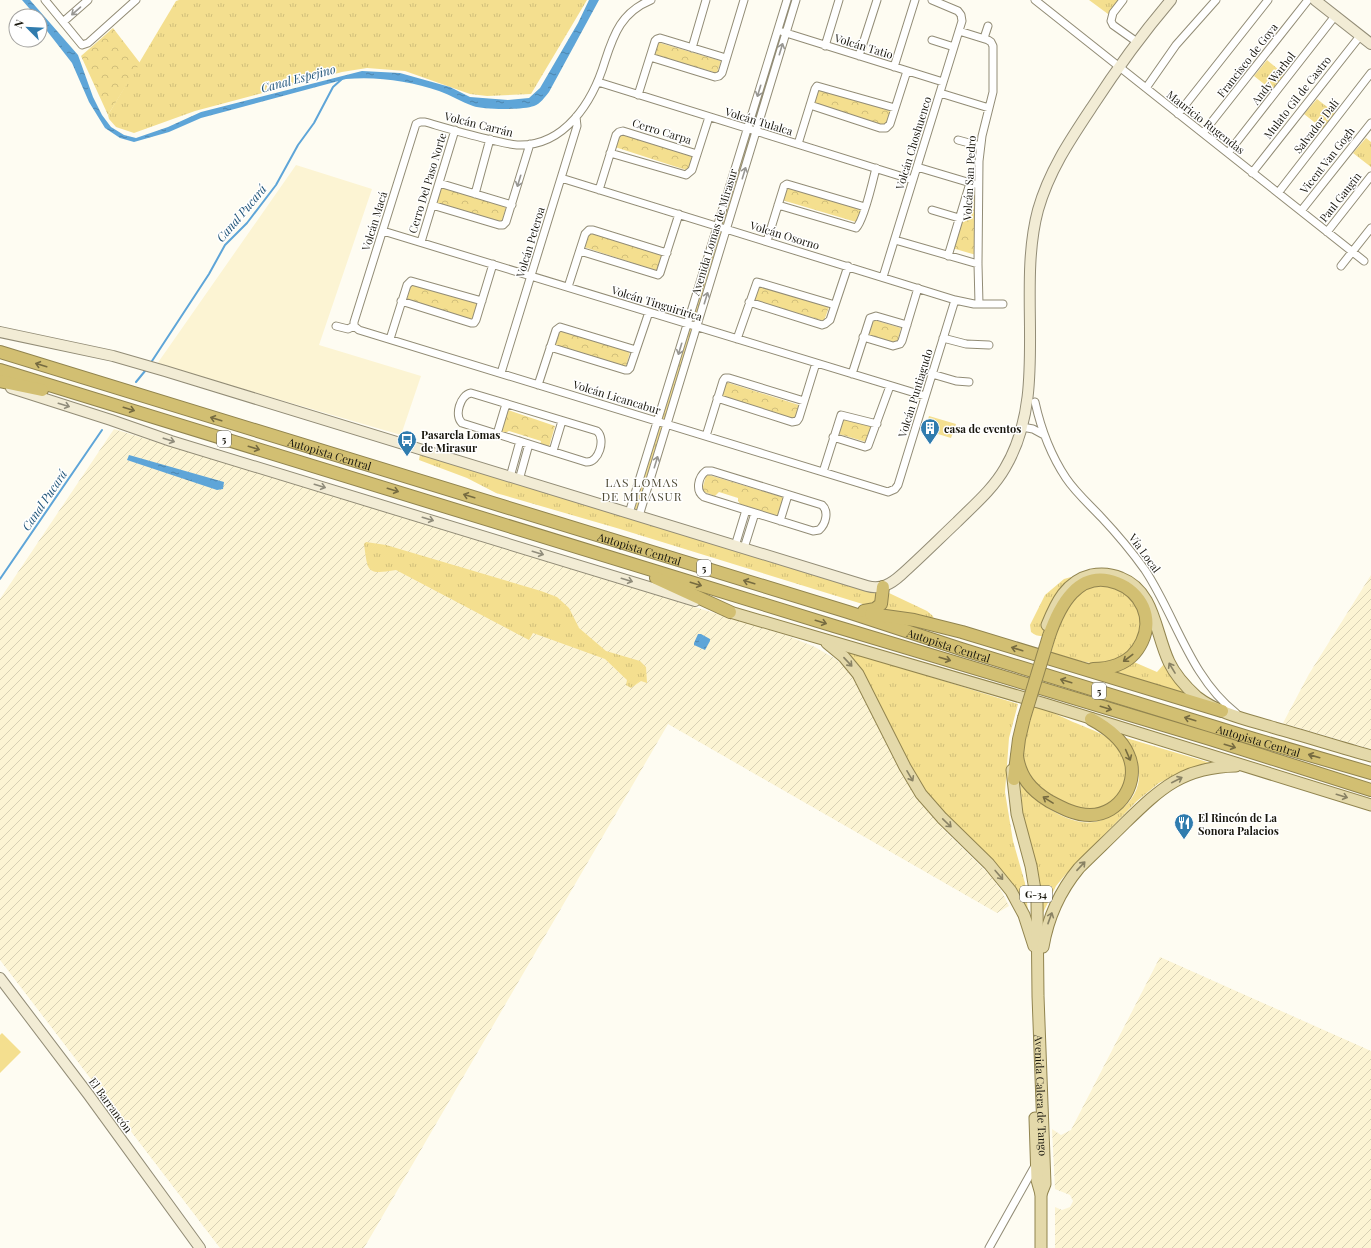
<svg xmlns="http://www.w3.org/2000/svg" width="1371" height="1248" font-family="'Playfair Display',serif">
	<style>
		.built { fill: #fcf4d3 }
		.industrial { fill: url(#industrial-furrows) }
		.grass { fill: url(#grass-tufts) }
		.park { fill: url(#park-crowns) }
		.garden { fill: #f4df8f }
		.water { fill: url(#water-ripples) }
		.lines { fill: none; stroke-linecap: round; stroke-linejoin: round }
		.stream { stroke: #5ea5d8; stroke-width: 2 }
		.street-casing { stroke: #928c76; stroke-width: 9 }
		.secondary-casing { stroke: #928c76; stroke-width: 12 }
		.primary-casing { stroke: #91844f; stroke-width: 13 }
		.highway-casing { stroke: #91844f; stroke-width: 14 }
		.street { stroke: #fff; stroke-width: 7 }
		.secondary { stroke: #f2ecd5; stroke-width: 10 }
		.primary { stroke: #e4d9aa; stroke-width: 11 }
		.highway { stroke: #d2bf72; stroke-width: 12 }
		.highway-bridge-casing { stroke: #91844f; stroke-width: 14; stroke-linecap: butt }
		.highway-bridge { stroke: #d2bf72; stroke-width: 12 }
		.oneway { stroke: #989793 }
		.oneway2 { stroke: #766b40 }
		.oneway3 { stroke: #908c7b }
		.oneway4 { stroke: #898264 }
		.labels { text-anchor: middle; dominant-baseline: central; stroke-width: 3; stroke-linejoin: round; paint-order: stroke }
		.shield { fill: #fff; stroke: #5e5d56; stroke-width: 1 }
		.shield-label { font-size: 10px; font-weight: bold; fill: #19170e }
		.street-label { font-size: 11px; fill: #19170e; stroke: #fff }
		.poi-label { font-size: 11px; font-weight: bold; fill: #19170e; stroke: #fff; text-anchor: start }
		.water-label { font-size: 12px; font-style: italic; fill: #215579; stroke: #fff }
		.neighbourhood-label { font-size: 12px; letter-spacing: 1px; fill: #504b36; stroke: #fff }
	</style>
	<defs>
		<pattern id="industrial-furrows" width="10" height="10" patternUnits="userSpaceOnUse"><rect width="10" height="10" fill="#fcf4d3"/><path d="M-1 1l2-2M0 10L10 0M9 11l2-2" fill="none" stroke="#d7d0b4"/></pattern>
		<pattern id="grass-tufts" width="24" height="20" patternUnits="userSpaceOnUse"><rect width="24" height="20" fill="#f4df8f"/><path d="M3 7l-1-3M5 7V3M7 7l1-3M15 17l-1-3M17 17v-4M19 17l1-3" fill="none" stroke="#d1bf7a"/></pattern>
		<pattern id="park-crowns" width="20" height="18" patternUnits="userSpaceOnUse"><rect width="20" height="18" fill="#f4df8f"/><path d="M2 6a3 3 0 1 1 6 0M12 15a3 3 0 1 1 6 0" fill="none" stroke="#d1bf7a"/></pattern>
		<pattern id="water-ripples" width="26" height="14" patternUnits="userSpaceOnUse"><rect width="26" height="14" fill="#5ea5d8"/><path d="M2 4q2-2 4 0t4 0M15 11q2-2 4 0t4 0" fill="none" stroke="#4d85ae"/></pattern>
	</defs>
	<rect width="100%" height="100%" fill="#fefcf2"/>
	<path class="built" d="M 296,165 L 372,189 L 319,345 L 421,376 L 401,435 L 157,364 Z"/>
	<path class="industrial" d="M 114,429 L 786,635 L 815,647 L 834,658 L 853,673 L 903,776 L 917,797 L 943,829 L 991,876 L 1002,892 L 1009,906 L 997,913 L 668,724 L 364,1248 L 220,1248 L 0,960 L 0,599 Z
		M 1371,575 L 1371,749 L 1283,723 L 1309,674 Z
		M 1160,957 L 1371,1051 L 1371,1248 L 1055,1248 L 1055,1207 L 1062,1210 L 1070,1207 L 1073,1201 L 1070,1195 L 1055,1189 L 1052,1129 L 1061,1135 L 1071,1130 Z"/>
	<path class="grass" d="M 179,0 L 587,0 L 531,94 L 487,96 L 470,94 L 405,71 L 367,68 L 342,72 L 195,111 L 134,133 L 116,127 L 109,119 L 108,115 L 176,1 Z
		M 791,0 L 793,0 L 639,510 L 633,509 Z
		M 1089,0 L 1120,0 L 1108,14 Z
		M 1267,60 L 1285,75 L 1273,91 L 1254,76 Z
		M 1317,99 L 1335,113 L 1323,129 L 1304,114 Z
		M 1366,138 L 1371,142 L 1371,167 L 1353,153 Z
		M 420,454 L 875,593 L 877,599 L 874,604 L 869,606 L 620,529 L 496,493 L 467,478 L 419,460 Z
		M 366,542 L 386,545 L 541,591 L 557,597 L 569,608 L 579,628 L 606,651 L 640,661 L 646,667 L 647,683 L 641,681 L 631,688 L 626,685 L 627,680 L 605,659 L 533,633 L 529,640 L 396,570 C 366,575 368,572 364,544 Z
		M 1071,577 L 1071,581 L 1050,615 L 1042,636 C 1037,636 1035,635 1031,632 L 1030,625 L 1045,595 L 1064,579 Z
		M 1103,584 L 1125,592 L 1139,609 L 1142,621 L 1141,631 L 1127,655 L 1104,664 L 1090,663 L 1066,658 L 1051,653 C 1060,621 1064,590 1103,584 Z
		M 889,593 L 927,611 L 933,616 L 934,620 L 879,611 L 885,604 Z
		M 841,649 L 1018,704 L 1009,738 L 1005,792 L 1013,841 L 1025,883 L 1029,921 L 1021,904 L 925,796 Z
		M 1134,662 L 1157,672 L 1164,664 L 1185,691 L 1184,694 L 1114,673 L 1116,671 Z
		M 1034,706 C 1048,710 1060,716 1073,722 C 1095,731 1125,740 1128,768 C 1128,771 1127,776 1126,780 C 1124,790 1117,801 1108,806 C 1080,821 1033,791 1023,765 C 1016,746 1028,724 1034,706 Z
		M 1123,737 L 1214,764 L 1185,770 L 1159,783 L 1137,801 L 1066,874 L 1056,886 L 1041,917 L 1035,869 L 1023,813 L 1020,782 C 1035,800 1057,818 1081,822 C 1108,826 1141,802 1139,773 C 1138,757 1132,749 1123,737 Z"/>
	<path class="park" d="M 113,28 L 140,63 L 108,115 L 81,56 Z
		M 657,42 L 721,61 L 717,73 L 654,55 Z
		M 817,89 L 891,111 L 886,126 L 813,104 Z
		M 620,134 L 694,157 L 689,171 L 615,147 Z
		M 441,187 L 506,207 L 502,222 L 435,202 Z
		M 786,187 L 861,210 L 856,222 L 782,200 Z
		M 972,188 L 975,189 L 976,255 L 952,248 Z
		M 589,232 L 663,255 L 657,271 L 584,247 Z
		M 411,284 L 478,304 L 473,321 L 407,299 Z
		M 758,285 L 829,307 L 824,321 L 753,300 Z
		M 871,319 L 901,328 L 897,343 L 866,335 Z
		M 560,330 L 630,352 L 626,367 L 555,346 Z
		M 726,382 L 799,405 L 795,419 L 721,396 Z
		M 508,410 L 555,426 L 549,447 L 540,445 L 541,441 L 509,431 L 503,434 L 501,432 L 501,429 Z
		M 843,417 L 871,426 L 866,442 L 839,434 Z
		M 709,475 L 782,497 L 785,500 L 780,514 L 777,516 L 740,504 L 738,501 L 738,498 L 719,492 L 715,496 L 704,492 L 702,490 L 706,476 Z"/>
	<path class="garden" d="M 929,416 L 956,424 L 951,438 L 925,430 Z
		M 2,1033 L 21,1052 L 0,1073 L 0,1035 Z"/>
	<path class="water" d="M 22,0 L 30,0 L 78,55 L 93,97 L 102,115 L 111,127 L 124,135 L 136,138 L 168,127 L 201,112 L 362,71 L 400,73 L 450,87 L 470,97 L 508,100 L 529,98 L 540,88 L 578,23 L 589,0 L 599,0 L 549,92 C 545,97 540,104 534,106 C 523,110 484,110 473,106 C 461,102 451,95 439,91 C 411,81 376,76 346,79 L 201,118 L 169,132 L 134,142 L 120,138 L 105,128 L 89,102 L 72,63 L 40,22 L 40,16 L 36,16 Z
		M 129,455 L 224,482 L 223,489 L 217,490 L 127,460 Z
		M 698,634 L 701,634 L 710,639 L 710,641 L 705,650 L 694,645 L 694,643 Z"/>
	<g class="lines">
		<path class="stream" d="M 152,361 L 209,274 L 225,245 L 247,223 L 276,185 L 298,145 L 314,123 L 333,87 L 342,79
			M 136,382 L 145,371
			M 0,579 L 102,430"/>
		<defs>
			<path id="street" d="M 45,0 L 82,45 L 88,43 L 136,0
				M 1035,0 L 1364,261
				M 1123,0 L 1113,13 L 1111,21 L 1113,25 L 1137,42
				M 63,22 L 88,0
				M 959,31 L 988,40 L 991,42 L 993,46 L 993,92 L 982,136 L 979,161 L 978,264 L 979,304
				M 783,32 L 943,82
				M 984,38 L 988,26
				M 932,40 L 954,47
				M 825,46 L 839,0
				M 692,48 L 706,0
				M 859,56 L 877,0
				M 650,57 L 715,77 L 719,76 L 722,73 L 744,0
				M 894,67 L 915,0
				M 598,82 L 913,180
				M 1146,88 L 1176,45 L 1216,0
				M 940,93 L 989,108
				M 638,95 L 655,41 L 657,39 L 660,38 L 726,58
				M 810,105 L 880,128 L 886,128 L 890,124 L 907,71
				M 1178,114 L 1268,0
				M 1203,133 L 1308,0
				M 958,140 L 980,146
				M 798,144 L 815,89 L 817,86 L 895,108
				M 610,153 L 686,175 L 692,170 L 709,117
				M 1228,153 L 1335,16
				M 917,167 L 974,184
				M 1252,173 L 1360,36
				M 561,178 L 955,300 L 974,304 L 1003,304
				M 439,183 L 512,205
				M 599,190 L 616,135 L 619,132 L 623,131 L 697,154
				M 1278,193 L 1371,73
				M 475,194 L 490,139
				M 432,205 L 499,225 L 503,225 L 506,222 L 530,144
				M 778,205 L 856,228 C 864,221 873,180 876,168
				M 932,210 L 959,218
				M 1301,211 L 1371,123
				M 383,231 L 925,396
				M 1327,232 L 1371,176
				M 895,240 L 978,264
				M 767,241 L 784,186 L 787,184 L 865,207
				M 421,242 L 455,130
				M 580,251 L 658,275 L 660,273 L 679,214
				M 948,256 L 970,183
				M 1341,266 L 1371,228
				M 883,277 L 962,21 L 961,15 L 958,11 L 932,0
				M 568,287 L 585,234 L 589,230 L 593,230 L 667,253
				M 401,301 L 471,323 L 474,323 L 476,320 L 493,264
				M 749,302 L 822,325 L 825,324 L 830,320 L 848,266
				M 336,326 L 348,329 L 354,326
				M 354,326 L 359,330 L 888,492 L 895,489 L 898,485 L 955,300
				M 354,326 L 354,322 L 416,124 L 420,122 L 425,122 C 446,128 466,134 487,139 C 497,141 507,144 517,145 C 565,147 593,101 605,61 C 614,33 622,12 651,0
				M 863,337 L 893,346 L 900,344 L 902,341 L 918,288
				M 943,338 L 966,344 L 989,345
				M 390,339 L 407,285 L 411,281 L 482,301
				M 737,339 L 757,282 L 835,305
				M 550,347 L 625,370 L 628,370 L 630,368 L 649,312
				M 501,373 L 577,126 L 576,117
				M 852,374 L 870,318 L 876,316 L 907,325
				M 932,374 L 956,381 L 969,382
				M 538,385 L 556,330 L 560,327 L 636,350
				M 471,393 L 597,431 C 606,439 599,463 586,462 L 462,423 C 454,416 460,395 471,393 Z
				M 717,398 L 792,422 L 797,421 L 799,418 L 816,363
				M 1035,402 C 1041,429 1050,454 1066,478 C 1076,493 1090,505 1102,518 C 1118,535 1132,552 1145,570 C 1176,617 1190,677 1236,713
				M 1022,427 L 1033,429 L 1044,435
				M 497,434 L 506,404
				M 706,436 L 723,381 L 725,378 L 729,378 L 804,401
				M 833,437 L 865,447 L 868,446 L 890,386
				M 553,451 L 562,421
				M 706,471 L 712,471 L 822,505 C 829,511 826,524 819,530 L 813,531 L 704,497 C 695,491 698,477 706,471 Z
				M 823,472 L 841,415 L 877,424
				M 510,477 L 520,441
				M 519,480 L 529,444
				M 629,513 L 787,0
				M 639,516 L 796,0
				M 780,521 L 788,495
				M 735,546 L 746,510
				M 744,548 L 755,513
				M 989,1248 L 1036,1164"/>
			<path id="secondary" d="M 1315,0 L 1371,44
				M 0,332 L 113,356 L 165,371 L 867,586 C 881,590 891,584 901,575 C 920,558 938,540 957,522 C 974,505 993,489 1005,468 C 1050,393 1016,292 1038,210 C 1049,171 1070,140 1092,107 C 1116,70 1142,34 1171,0
				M 11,388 L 111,420 L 171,441 L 695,601
				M 0,978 L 88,1094 L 200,1248"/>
			<g id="primary">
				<path d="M 730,612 L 1045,704 L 1371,805"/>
				<path d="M 1047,625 C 1056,603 1066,581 1091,575 C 1101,573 1112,574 1121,578 C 1155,591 1155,633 1169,662 C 1175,675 1186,687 1197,697 C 1219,714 1249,720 1275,728 C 1307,737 1339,747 1371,756"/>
				<path d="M 827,643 L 844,657 L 858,674 L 905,767 L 921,794 L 942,818 L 989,864 L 1011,891 L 1024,915 L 1034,946"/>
				<path id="s1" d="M 1012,770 L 1017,814 L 1031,866 L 1037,902 L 1038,996 L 1045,1184 L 1041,1194"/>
				<path d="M 1043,947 C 1048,917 1060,891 1079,868 C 1094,853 1110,838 1125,823 C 1161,788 1183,767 1236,766"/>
				<path d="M 1035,1118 L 1037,1180 L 1041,1194 L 1041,1248"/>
			</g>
			<g id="highway">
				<path id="s2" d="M 0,352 L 848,612 L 961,649 L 1254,739 L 1371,773"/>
				<path d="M 0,370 L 834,626 L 1210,739 L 1371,790"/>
				<path d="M 0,381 L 42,390"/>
				<path d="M 656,578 L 730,612"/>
				<path d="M 864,611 L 875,609 L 881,604 L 883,587"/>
				<path d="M 871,614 L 914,620 L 962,632 L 1222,711"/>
				<path d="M 1049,636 C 1059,607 1078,568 1117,583 C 1128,587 1138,596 1143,607 C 1153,630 1139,657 1117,665 C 1109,668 1101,669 1093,669"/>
				<path d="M 1017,756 C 1020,777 1031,790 1049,801 C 1062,808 1075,815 1090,815 C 1120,815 1141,781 1128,754 C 1121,738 1106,727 1091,719"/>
				<path d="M 1014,779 L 1019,739 L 1024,718"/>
			</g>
		</defs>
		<use href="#street" class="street-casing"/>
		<use href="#secondary" class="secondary-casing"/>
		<use href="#primary" class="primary-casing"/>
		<use href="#highway" class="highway-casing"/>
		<use href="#street" class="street"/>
		<use href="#secondary" class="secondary"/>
		<use href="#primary" class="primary"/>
		<use href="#highway" class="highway"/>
		<defs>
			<path id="highway-bridge" d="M 1024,718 L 1049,636"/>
		</defs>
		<use href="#highway-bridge" class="highway-bridge-casing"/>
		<use href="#highway-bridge" class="highway-bridge"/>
	</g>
	<defs><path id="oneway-shaft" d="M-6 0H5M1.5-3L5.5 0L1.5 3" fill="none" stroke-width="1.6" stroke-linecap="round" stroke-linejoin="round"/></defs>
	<g class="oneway">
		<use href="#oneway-shaft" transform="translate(76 11) rotate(139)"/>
		<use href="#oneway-shaft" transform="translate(781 49) rotate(-73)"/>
		<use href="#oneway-shaft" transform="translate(759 91) rotate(107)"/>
		<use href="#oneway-shaft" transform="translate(744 173) rotate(-73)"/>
		<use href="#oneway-shaft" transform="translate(519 181) rotate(107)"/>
		<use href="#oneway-shaft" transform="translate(706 298) rotate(-73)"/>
		<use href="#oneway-shaft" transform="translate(680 349) rotate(107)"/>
		<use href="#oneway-shaft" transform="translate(656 462) rotate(-73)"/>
	</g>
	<g class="oneway2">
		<use href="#oneway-shaft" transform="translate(41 365) rotate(-163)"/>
		<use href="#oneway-shaft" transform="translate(129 409) rotate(17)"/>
		<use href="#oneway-shaft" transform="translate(216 419) rotate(-163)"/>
		<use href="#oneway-shaft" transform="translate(254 448) rotate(17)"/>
		<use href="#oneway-shaft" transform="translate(393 490) rotate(17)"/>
		<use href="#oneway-shaft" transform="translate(469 496) rotate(-163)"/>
		<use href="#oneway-shaft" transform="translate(749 582) rotate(-163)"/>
		<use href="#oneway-shaft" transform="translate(696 584) rotate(17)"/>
		<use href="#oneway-shaft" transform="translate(821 622) rotate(17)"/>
		<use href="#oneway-shaft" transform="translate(1017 649) rotate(-163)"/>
		<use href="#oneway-shaft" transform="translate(1128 658) rotate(143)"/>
		<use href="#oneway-shaft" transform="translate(945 659) rotate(16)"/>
		<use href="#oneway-shaft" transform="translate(1066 681) rotate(-163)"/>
		<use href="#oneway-shaft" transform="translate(1106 708) rotate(17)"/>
		<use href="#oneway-shaft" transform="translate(1190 719) rotate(-163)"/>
		<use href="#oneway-shaft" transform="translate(1230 746) rotate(17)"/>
		<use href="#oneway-shaft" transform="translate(1128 755) rotate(66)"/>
		<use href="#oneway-shaft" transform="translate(1314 756) rotate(-164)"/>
		<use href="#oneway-shaft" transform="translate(1048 800) rotate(-148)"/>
	</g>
	<g class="oneway3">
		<use href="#oneway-shaft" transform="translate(64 405) rotate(17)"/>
		<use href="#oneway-shaft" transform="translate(169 440) rotate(18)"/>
		<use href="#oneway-shaft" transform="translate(320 486) rotate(17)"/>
		<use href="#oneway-shaft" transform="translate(428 519) rotate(17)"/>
		<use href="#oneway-shaft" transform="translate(538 553) rotate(17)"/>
		<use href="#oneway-shaft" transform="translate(627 580) rotate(17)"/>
	</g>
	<g class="oneway4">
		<use href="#oneway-shaft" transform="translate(848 662) rotate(47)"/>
		<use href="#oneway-shaft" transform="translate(1172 668) rotate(-121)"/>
		<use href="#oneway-shaft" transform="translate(910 776) rotate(60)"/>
		<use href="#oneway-shaft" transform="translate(1177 780) rotate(-27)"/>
		<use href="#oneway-shaft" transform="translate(1342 796) rotate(17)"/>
		<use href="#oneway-shaft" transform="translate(947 823) rotate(44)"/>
		<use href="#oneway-shaft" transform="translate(1081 866) rotate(-47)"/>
		<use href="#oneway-shaft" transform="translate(999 875) rotate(50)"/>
		<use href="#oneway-shaft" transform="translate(1050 918) rotate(-70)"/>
	</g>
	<defs>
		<symbol id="building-pin" viewBox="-11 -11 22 30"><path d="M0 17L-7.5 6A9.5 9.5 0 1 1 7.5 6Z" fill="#307cae" stroke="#fff"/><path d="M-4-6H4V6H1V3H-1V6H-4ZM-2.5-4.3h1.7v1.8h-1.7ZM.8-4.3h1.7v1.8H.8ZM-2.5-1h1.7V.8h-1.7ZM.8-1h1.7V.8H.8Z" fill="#fff"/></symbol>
		<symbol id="bus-pin" viewBox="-11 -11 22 30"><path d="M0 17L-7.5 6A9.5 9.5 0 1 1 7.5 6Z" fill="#307cae" stroke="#fff"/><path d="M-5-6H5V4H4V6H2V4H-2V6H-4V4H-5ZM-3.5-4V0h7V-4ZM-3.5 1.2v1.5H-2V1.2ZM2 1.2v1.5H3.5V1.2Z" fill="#fff"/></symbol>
		<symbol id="restaurant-pin" viewBox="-11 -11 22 30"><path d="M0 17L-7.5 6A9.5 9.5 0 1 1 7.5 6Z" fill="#307cae" stroke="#fff"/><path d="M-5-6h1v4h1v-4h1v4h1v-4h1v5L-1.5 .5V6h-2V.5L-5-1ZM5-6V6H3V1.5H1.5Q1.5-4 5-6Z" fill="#fff"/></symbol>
	</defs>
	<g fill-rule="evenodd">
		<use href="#building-pin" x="919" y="417" width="22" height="30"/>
		<use href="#bus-pin" x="396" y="429" width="22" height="30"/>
		<use href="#restaurant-pin" x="1173" y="812" width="22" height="30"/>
	</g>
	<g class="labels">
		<g class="shield">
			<rect x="217" y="431" width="14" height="16" rx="3"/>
			<rect x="697" y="560" width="14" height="16" rx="3"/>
			<rect x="1092" y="683" width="14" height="16" rx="3"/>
			<rect x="1020" y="886" width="32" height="16" rx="3"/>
		</g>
		<g class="shield-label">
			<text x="224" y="439">5</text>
			<text x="704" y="568">5</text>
			<text x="1099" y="691">5</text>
			<text x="1036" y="894">G-34</text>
		</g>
		<g class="street-label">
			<text transform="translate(864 46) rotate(17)">Volcán Tatio</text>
			<text transform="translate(1247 60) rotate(-52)">Francisco de Goya</text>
			<text transform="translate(1273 78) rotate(-52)">Andy Warhol</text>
			<text transform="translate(1297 97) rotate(-52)">Mulato Gil de Castro</text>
			<text transform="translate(759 121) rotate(17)">Volcán Tulalca</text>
			<text transform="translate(1206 122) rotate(38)">Mauricio Rugendas</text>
			<text transform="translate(479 124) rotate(14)">Volcán Carrán</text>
			<text transform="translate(1316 126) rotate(-52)">Salvador Dalí</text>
			<text transform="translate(662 131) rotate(17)">Cerro Carpa</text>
			<text transform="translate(913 143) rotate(-73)">Volcán Choshuenco</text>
			<text transform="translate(1327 160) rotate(-52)">Vicent Van Gogh</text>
			<text transform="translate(969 178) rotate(-87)">Volcán San Pedro</text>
			<text transform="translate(427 183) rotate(-73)">Cerro Del Paso Norte</text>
			<text transform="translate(1340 197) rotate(-52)">Paul Gaugin</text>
			<text transform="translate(374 221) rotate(-73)">Volcán Macá</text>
			<text transform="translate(714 232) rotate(-73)">Avenida Lomas de Mirasur</text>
			<text transform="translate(785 235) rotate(17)">Volcán Osorno</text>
			<text transform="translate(530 242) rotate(-73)">Volcán Peteroa</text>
			<text transform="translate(657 303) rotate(17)">Volcán Tinguiririca</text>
			<text transform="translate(915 393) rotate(-73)">Volcán Puntiagudo</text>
			<text transform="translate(617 397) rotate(17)">Volcán Licancabur</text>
			<text stroke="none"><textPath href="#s2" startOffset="345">Autopista Central</textPath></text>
			<text stroke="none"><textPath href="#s2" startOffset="669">Autopista Central</textPath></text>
			<text transform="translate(1145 553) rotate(54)">Vía Local</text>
			<text stroke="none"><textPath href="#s2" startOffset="993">Autopista Central</textPath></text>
			<text stroke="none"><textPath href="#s2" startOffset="1317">Autopista Central</textPath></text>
			<text stroke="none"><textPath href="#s1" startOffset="328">Avenida Calera de Tango</textPath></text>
			<text transform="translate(111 1105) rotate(54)">El Barrancón</text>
		</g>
		<g class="poi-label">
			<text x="944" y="428">casa de eventos</text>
			<text x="421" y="434">Pasarela Lomas<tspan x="421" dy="13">de Mirasur</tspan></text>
			<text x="1198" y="817">El Rincón de La<tspan x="1198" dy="13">Sonora Palacios</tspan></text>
		</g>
		<g class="water-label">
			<text transform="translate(298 78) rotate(-15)">Canal Espejino</text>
			<text transform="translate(241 213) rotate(-50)">Canal Pucará</text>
			<text transform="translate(44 500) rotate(-56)">Canal Pucará</text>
		</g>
		<g class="neighbourhood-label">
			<text x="642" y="482">LAS LOMAS<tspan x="642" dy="14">DE MIRASUR</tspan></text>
		</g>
	</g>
	<g transform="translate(28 28) rotate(294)"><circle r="19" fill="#ffffff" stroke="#a3a29f"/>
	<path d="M0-3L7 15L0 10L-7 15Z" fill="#307cae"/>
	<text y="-6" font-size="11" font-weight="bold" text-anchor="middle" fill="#19170e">N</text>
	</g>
</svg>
